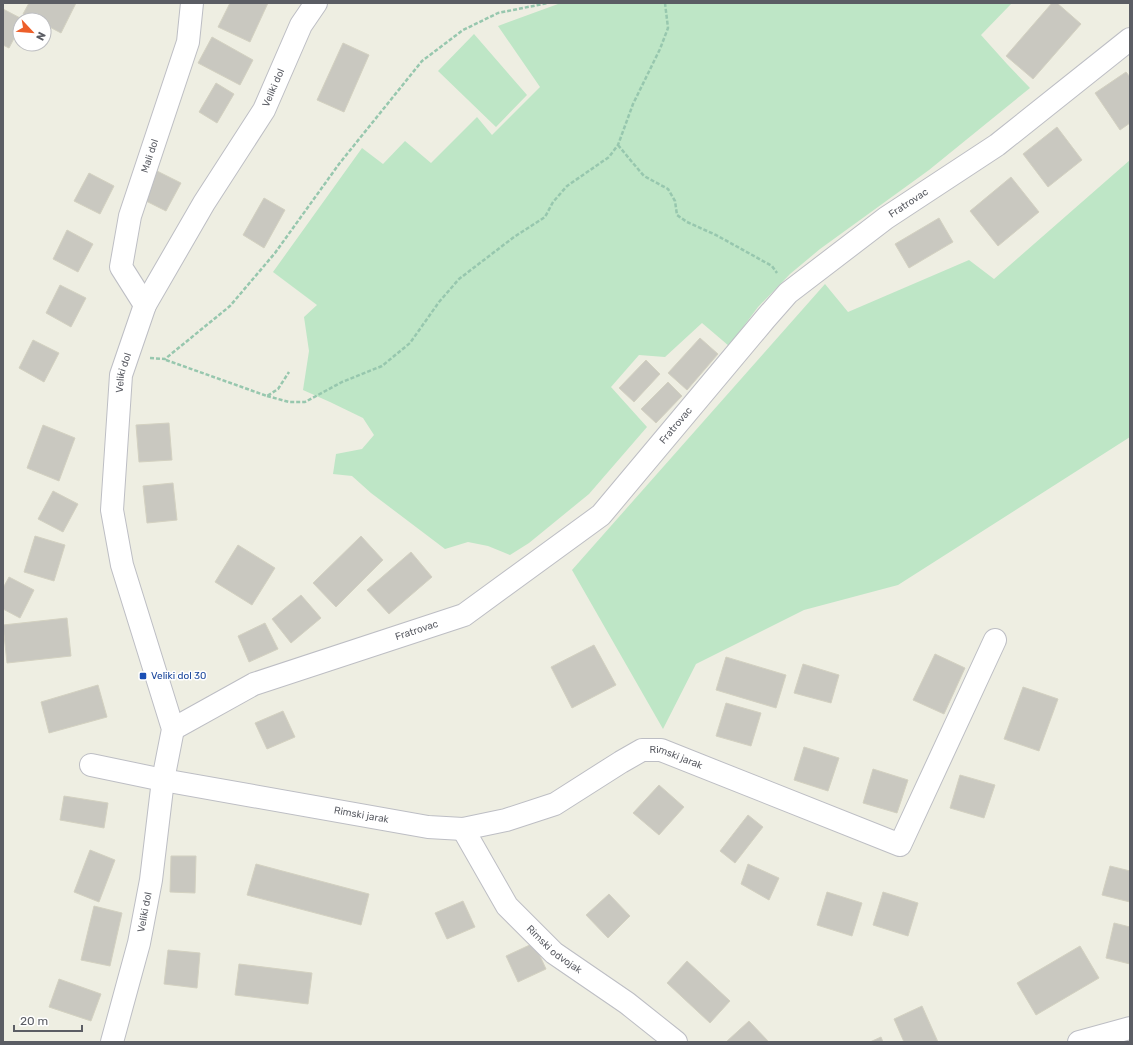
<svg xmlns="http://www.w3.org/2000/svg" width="1133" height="1045" font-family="Rubik,sans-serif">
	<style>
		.green { fill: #bee6c6 }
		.building { fill: #c9c8c0; stroke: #d3d1c1 }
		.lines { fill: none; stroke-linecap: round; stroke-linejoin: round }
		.minor-casing { stroke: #bdbec4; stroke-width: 24 }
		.path { stroke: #97c7ae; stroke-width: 2.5; stroke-dasharray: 4 2; stroke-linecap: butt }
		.minor { stroke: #fff; stroke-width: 22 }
		.transit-dot { fill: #1a4fb4; stroke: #fff; stroke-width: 1.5 }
		.labels { text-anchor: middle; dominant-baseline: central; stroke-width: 3; stroke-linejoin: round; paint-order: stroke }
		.street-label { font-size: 10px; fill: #5b5d64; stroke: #fff }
		.transit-label { font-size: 10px; fill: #164399; stroke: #fff; text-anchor: start }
	</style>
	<rect width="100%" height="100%" fill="#eeeee2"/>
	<path class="green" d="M 558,3 L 1012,3 L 981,35 L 1007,64 L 1030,88 L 929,170 L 820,249 L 790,274 L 758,307 L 729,346 L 702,323 L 665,357 L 639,355 L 611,387 L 647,427 L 589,494 L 529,543 L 510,555 L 488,546 L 468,542 L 445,549 L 371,493 L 352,476 L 333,474 L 336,454 L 362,449 L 374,435 L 363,418 L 330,402 L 303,390 L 309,351 L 304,317 L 317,305 L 273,272 L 362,148 L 383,164 L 405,141 L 431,163 L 477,117 L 492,135 L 540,87 L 498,26 L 558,4 Z
		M 474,34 L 527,95 L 496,127 L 438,71 Z
		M 1130,160 L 1130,437 L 898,585 L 804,610 L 696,664 L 663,729 L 572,570 L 825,284 L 848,312 L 969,260 L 994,279 Z"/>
	<path class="building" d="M 29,3 L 76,3 L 61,33 L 44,24 L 44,20 L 35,20 L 23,14 Z
		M 230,3 L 268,3 L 250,42 L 218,27 Z
		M 1052,3 L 1057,3 L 1081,24 L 1033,79 L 1006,56 Z
		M 3,9 L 24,20 L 20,20 L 20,27 L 9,48 L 3,45 Z
		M 212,37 L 253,60 L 240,85 L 198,63 Z
		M 343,43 L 369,55 L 344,112 L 317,100 Z
		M 1126,72 L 1130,77 L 1130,123 L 1120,130 L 1095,93 Z
		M 216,83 L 234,94 L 217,123 L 199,112 Z
		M 1057,127 L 1082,160 L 1048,187 L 1023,154 Z
		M 155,170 L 181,183 L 166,211 L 140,198 Z
		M 89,173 L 114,186 L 100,214 L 74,201 Z
		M 1011,177 L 1039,212 L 998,246 L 970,211 Z
		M 264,198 L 285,210 L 264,248 L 243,235 Z
		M 939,218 L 953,242 L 909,268 L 895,244 Z
		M 67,230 L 93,244 L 78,272 L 53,259 Z
		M 60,285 L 86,298 L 71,327 L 46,313 Z
		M 700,338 L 718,354 L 687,390 L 668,373 Z
		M 33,340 L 59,353 L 44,382 L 19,368 Z
		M 646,360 L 660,374 L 634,402 L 619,388 Z
		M 668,382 L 682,396 L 656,423 L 641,409 Z
		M 169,423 L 172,460 L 139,462 L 136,425 Z
		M 43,425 L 75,438 L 59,481 L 27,468 Z
		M 173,483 L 177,520 L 147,523 L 143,486 Z
		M 53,491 L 78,504 L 63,532 L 38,519 Z
		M 35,536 L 65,545 L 54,581 L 24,572 Z
		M 361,536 L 383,560 L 336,607 L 313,583 Z
		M 238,545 L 275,568 L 252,605 L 215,582 Z
		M 411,552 L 432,577 L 389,614 L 367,590 Z
		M 9,577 L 34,590 L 20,618 L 3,609 L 3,588 Z
		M 301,595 L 321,618 L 291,643 L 272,619 Z
		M 67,618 L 71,656 L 7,663 L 3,625 Z
		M 265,623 L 278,649 L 249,662 L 238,636 Z
		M 594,645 L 616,685 L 572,708 L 551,667 Z
		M 935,654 L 965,668 L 944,714 L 913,700 Z
		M 726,657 L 786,675 L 776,708 L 716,690 Z
		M 803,664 L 839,675 L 831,703 L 794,693 Z
		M 98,685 L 107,717 L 49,733 L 41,702 Z
		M 1023,687 L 1058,699 L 1039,751 L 1004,739 Z
		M 726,703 L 761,713 L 751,746 L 716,736 Z
		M 283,711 L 295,737 L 267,749 L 255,723 Z
		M 804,747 L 839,758 L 828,791 L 794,780 Z
		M 873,769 L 908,780 L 897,813 L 863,803 Z
		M 960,775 L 995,785 L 984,818 L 950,808 Z
		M 659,785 L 684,807 L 659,835 L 633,813 Z
		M 64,796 L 108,803 L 104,828 L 60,820 Z
		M 748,815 L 763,827 L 735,863 L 720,851 Z
		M 90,850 L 115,860 L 99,902 L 74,892 Z
		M 171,856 L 196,856 L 195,893 L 170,892 Z
		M 256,864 L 369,894 L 361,925 L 247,895 Z
		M 748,864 L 779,878 L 769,900 L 741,884 Z
		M 1110,866 L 1130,871 L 1130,902 L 1102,895 Z
		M 827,892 L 862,903 L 852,936 L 817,925 Z
		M 883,892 L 918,903 L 908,936 L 873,925 Z
		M 609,894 L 630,916 L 608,938 L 586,915 Z
		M 463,901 L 475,927 L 447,939 L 435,913 Z
		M 94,906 L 122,913 L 110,966 L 81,960 Z
		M 1114,923 L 1130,927 L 1130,964 L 1106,958 Z
		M 534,943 L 546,969 L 518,982 L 506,956 Z
		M 1080,946 L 1099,978 L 1036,1015 L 1017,983 Z
		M 168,950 L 200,953 L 197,988 L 164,984 Z
		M 687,961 L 730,1001 L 710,1023 L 667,983 Z
		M 239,964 L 312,973 L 308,1004 L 235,995 Z
		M 59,979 L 101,994 L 91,1021 L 49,1007 Z
		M 922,1006 L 938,1042 L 904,1042 L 894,1019 Z
		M 749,1021 L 769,1042 L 726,1042 Z
		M 881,1037 L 883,1042 L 870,1042 Z"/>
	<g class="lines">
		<defs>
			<g id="minor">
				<path id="s1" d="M 145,305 L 121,267 L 130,216 L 188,42 L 192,3"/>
				<path id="s2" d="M 173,729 L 254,684 L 464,615 L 601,515 L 766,318 L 788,293 L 886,218 L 997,145 L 1130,39"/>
				<path id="s3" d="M 91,765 L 163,780 L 428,827 L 463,829 L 506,820 L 555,804 L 621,762 L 642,750 L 661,750 L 900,845 L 995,640"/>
				<path id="s4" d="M 463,829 L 507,906 L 554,953 L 627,1003 L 676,1042"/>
				<path id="s5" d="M 112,1042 L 139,943 L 151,880 L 163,780 L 173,729 L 122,565 L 112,510 L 121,375 L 145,305 L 204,203 L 264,110 L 301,25 L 316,3"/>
				<path d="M 1079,1042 L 1130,1028"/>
			</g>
		</defs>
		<use href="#minor" class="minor-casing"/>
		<path class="path" d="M 618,145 L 632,162 L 644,176 L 668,189 L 675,201 L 677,215 L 687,222 L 716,235 L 772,266 L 777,273
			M 150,358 L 165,359 L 230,306 L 275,253 L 339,164 L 422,61 L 463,30 L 498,13 L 548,3
			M 166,360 L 267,396 L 278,389 L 289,372
			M 267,396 L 289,402 L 305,402 L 342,382 L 382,366 L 410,343 L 439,302 L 459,279 L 514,237 L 545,217 L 553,202 L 567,186 L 609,157 L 618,145 L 633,104 L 660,49 L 668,28 L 665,3"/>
		<use href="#minor" class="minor"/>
	</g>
	<rect class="transit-dot" x="139" y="672" width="8" height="8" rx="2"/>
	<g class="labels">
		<g class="street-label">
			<text stroke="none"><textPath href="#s5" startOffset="1009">Veliki dol</textPath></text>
			<text stroke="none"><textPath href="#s1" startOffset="160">Mali dol</textPath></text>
			<text stroke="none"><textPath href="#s2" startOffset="924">Fratrovac</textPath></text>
			<text stroke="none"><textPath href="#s5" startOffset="685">Veliki dol</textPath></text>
			<text stroke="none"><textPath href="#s2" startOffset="600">Fratrovac</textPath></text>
			<text stroke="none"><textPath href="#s2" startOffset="264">Fratrovac</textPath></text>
			<text stroke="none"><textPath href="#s3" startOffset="611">Rimski jarak</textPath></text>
			<text stroke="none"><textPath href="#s3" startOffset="275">Rimski jarak</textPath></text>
			<text stroke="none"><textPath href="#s5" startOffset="134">Veliki dol</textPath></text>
			<text stroke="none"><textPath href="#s4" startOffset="153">Rimski odvojak</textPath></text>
		</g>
		<g class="transit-label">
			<text x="151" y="676">Veliki dol 30</text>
		</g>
	</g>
	<rect width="1133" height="1045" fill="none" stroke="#5b5d64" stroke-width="8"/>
	<g transform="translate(32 32) rotate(116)"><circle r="19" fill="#ffffff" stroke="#bdbec1"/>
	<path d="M0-3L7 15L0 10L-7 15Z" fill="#ed5f2a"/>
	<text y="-6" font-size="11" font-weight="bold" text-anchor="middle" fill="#5b5d64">N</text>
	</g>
	<path d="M14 1025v6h68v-6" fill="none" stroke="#5b5d64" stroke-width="2"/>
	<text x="20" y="1025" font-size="12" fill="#5b5d64" stroke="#ffffff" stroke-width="3" paint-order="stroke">20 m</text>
</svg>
